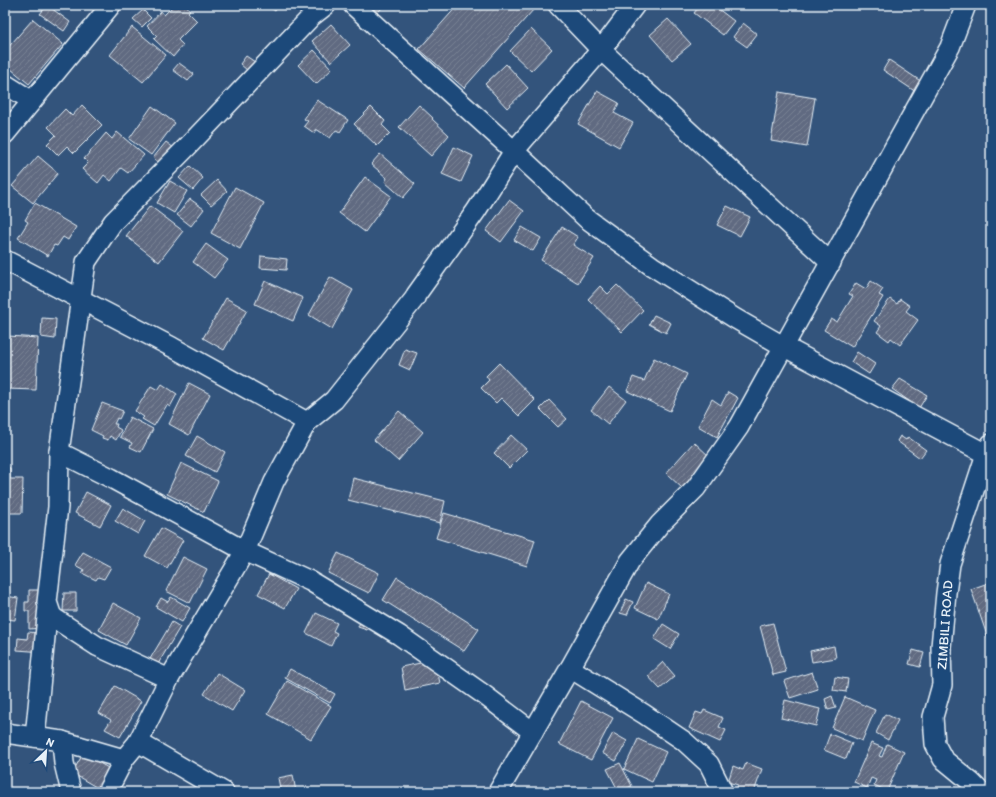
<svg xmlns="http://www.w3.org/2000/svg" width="996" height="797" viewBox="0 0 996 797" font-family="Itim,sans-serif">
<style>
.building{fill:url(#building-hatch);stroke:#e8f1f8}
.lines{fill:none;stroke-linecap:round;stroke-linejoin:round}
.minor-casing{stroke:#e8f1f8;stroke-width:22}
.minor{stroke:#1f4a7a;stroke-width:19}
.labels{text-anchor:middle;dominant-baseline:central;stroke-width:4;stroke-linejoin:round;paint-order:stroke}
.street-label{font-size:14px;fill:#e8f1f8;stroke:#1f4a7a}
</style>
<defs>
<pattern id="building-hatch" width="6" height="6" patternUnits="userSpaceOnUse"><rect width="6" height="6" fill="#616b81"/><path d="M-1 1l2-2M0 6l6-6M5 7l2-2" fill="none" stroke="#788194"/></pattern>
</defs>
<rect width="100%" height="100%" fill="#33547c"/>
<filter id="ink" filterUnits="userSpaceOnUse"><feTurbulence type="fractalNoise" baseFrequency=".025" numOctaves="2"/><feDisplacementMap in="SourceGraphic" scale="8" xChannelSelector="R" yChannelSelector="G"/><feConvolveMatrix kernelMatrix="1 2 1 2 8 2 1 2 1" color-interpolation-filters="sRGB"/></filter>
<g filter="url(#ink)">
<g class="building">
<path d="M47,5L70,22L64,31L40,14Z"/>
<path d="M174,5H186L190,10L188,12L197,21L178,40L183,45L173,57L154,39L157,36L147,26L161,11L164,15Z"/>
<path d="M267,5H279L275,11Z"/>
<path d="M370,5H385L377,13Z"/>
<path d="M458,5H530L534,9L464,88L419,49Z"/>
<path d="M700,5H713L734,21L723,35L694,13Z"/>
<path d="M143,10L151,18L142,27L133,19Z"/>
<path d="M33,19L63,44L29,84L5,64V51Z"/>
<path d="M668,19L691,44L672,60L650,35Z"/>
<path d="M743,23L757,34L747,47L733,37Z"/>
<path d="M331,24L350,45L331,62L312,41Z"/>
<path d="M132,27L166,55L143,82L110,55Z"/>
<path d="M531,29L552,49L531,71L510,51Z"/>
<path d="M314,50L332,69L316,84L298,65Z"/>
<path d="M246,56L255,62L248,71L240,64Z"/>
<path d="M889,60L925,84L919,94L883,70Z"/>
<path d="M179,63L194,74L188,81L173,70Z"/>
<path d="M506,64L528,88L507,108L485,84Z"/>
<path d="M597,91L619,103L614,113L633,123L619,147L578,124Z"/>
<path d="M779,92L815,98L807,147L771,141Z"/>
<path d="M317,100L348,120L340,132L336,130L330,138L316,129L314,133L304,126L308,121L304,119Z"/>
<path d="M82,105L102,125L74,153L67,146L58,155L47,144L56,135L48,127L65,109L72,116Z"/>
<path d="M419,105L433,118L432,119L449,135L431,156L399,127Z"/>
<path d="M152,106L175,123L151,155L129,139Z"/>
<path d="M371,107L385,121L382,125L390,133L377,146L354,124Z"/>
<path d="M117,132L144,155L128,173L121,168L111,181L104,175L98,183L82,169L88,163L84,159L106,133L112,139Z"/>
<path d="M166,142L174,148L160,164L153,158Z"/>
<path d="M454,147L473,156L461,182L442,174Z"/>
<path d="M380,154L415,184L403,198L385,182L387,178L371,164Z"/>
<path d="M38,156L58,173L33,203L12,186Z"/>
<path d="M190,166L203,178L193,190L179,178Z"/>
<path d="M365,177L391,196L365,232L339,213Z"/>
<path d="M217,180L227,191L211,205L201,195Z"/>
<path d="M170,181L187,191L174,213L157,203Z"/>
<path d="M235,187L264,203L240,249L211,233Z"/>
<path d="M190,199L204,209L191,226L177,215Z"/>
<path d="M509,200L524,211L501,242L486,231Z"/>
<path d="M35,203L76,227L68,240L63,237L57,246L54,245L48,256L18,238L28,222L25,220Z"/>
<path d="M150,206L183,231L159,262L126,236Z"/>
<path d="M727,206L750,217L740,236L717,225Z"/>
<path d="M522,227L541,238L533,251L514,240Z"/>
<path d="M562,227L578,237L573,245L594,258L578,283L541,260Z"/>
<path d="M206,244L228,260L214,278L193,262Z"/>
<path d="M261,256L287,259L286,270L260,268Z"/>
<path d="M330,277L353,290L332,329L309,315Z"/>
<path d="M265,281L303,298L293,321L255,304Z"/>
<path d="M871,281L883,289L879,295L883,297L852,347L824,330L831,319L837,322L853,296L849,294L856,283L866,289Z"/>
<path d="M617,285L643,310L622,332L588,299L600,286L608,294Z"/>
<path d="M226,298L247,310L224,350L203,338Z"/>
<path d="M890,299L897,304L900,299L910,306L906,311L918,320L900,345L891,338L889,341L877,332L881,326L874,321Z"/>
<path d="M654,315L671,323L666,333L649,324Z"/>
<path d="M42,318L56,319L55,339L41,337Z"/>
<path d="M8,336L38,338L36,390L6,389Z"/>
<path d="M405,349L417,353L410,370L399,365Z"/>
<path d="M857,352L875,364L869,374L851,362Z"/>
<path d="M654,358L687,374L670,411L627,391L633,377L644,381Z"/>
<path d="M499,363L535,400L519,416L501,398L496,403L481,388L489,380L486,376Z"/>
<path d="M900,379L927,395L919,408L892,389Z"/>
<path d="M189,383L210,394L189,435L169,424Z"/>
<path d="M162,384L177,394L170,407L167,405L154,426L142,419L144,417L135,411L151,386L158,390Z"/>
<path d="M609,387L626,400L608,424L591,410Z"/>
<path d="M728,392L738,398L717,437L698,426L712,399L721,405Z"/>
<path d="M549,400L567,419L558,427L540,409Z"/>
<path d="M102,403L123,411L119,419L117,418L114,424H117L116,427L121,430L116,440L110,436L108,440L102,438L103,436L91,430Z"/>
<path d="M399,411L423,432L398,461L374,440Z"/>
<path d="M130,417L153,429L141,452L130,447L132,443L120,437Z"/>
<path d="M511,435L527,450L509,468L494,453Z"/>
<path d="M197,436L225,452L215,472L186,456Z"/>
<path d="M900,436L906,440L908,437L926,450L920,458L897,441Z"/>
<path d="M694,442L711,458L683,489L666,473Z"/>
<path d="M181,463L218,481L204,512L167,494Z"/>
<path d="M5,467L10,468V479H23L22,513H7V520H5Z"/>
<path d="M353,478L445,501L440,523L348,500Z"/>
<path d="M86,492L111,505L100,526L75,513Z"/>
<path d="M123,508L145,521L138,534L115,521Z"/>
<path d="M444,513L535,540L527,566L436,538Z"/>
<path d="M161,528L183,540L167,568L145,556Z"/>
<path d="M83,552L111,567L104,579L98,577L96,580L82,573L84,570L75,565Z"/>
<path d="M338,553L379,573L369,593L328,573Z"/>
<path d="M183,557L207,569L190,603L166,591Z"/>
<path d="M269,574L296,589L285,608L258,594Z"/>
<path d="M397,577L479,629L464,651L383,600Z"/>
<path d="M991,582V647L971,589Z"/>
<path d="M646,583L669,594L658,619L635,608Z"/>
<path d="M29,590H43V628L29,629V611H25V602H29Z"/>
<path d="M64,593H76V611H63Z"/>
<path d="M5,596L18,598L15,620L5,619Z"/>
<path d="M171,597L190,608L182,622L156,607L161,598L168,602Z"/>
<path d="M626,599L633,602L627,615L620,613Z"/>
<path d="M113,603L141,618L126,645L99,630Z"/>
<path d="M316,613L337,623L333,631L337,633L331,646L306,633Z"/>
<path d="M172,622L180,627L158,664L150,659Z"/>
<path d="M360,622L369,626L367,630L358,627Z"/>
<path d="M773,623L786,672L773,675L760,626Z"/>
<path d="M663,624L679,634L670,649L654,639Z"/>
<path d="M28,632L41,633L44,652L17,650L18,638L27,639Z"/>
<path d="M834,646L836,658L812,662L810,651Z"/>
<path d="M913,650L924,653L920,667L909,664Z"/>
<path d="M435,660L440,683L405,690L401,667Z"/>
<path d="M663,662L675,676L660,689L648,676Z"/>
<path d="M290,669L335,694L330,703L285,678Z"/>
<path d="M812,672L818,689L790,698L784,681Z"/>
<path d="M217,673L245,690L232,711L204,694Z"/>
<path d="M835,677L848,679L846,692L833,690Z"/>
<path d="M287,681L331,706L311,739L268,714Z"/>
<path d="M115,686L141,701L120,737L105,729L111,720L99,713Z"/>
<path d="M832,696L836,708L828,710L825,699Z"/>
<path d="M845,697L875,710L862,741L832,728Z"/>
<path d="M785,700L820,709L816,726L781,718Z"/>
<path d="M581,701L613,718L591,760L559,744Z"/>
<path d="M704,710L723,718L719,727L726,730L720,742L689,728L696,712L702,714Z"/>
<path d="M885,714L898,720L888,740L876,733Z"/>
<path d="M613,733L627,741L616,761L602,753Z"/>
<path d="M830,734L852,743L846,759L824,750Z"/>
<path d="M638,739L666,752L652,782L624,769Z"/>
<path d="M871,743L883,748L879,756L882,757L887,744L904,752L887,791L874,785L876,780L871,778L867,788L854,782Z"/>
<path d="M83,754L112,770L101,790L72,773Z"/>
<path d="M620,763L632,786L619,792L607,769Z"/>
<path d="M746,763L762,769L754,792H735L738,785L728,782L733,766L743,770Z"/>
<path d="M293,775L296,792H271V789L280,788L278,778Z"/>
</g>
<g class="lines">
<g class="minor-casing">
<g id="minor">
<path d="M353,5L514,151L586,218L652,266L736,319L783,346L986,454"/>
<path d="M558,5L601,50L831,263"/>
<path d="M5,84L32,101"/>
<path d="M5,134L111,5"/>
<path d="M5,260L172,347L307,422"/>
<path d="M59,452L111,478L245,551L310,581L399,635L483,694L533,732"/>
<path d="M570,668L644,714L684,741L709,764L723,792"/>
<path d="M169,679L97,646L54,618L51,614L47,602L58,507L59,452L86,262L113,222L188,146L312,16L326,5"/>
<path d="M5,733L62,741L124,759"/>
<path d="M35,737L48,607"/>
<path d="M62,741L64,763L71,792"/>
<path d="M138,742L224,792"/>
<path d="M107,792L124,759L138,742L169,679L245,551L274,482L307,422L334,400L415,298L416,295L476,211L514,151L601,50L635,5"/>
<path d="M498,792L570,668L630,561L660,524L696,488L739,427L950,47L966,5"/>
<path d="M981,792L971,782L943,759L935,744L933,717L942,685L941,647L946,593L950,564L986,454L991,444"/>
</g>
</g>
<use href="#minor" class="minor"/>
</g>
</g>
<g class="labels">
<g class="street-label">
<text transform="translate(945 625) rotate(-86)">ZIMBILI ROAD</text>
</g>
</g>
<rect width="996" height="797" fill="none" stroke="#1f4a7a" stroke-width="20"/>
<rect x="10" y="10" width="976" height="777" fill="none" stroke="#e8f1f8" stroke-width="1.5" filter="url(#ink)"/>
<g transform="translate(46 751) rotate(25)" stroke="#1f4a7a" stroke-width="3" paint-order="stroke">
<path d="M0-3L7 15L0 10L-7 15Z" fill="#e8f1f8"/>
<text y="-6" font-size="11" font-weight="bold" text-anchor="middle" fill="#e8f1f8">N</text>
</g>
</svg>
